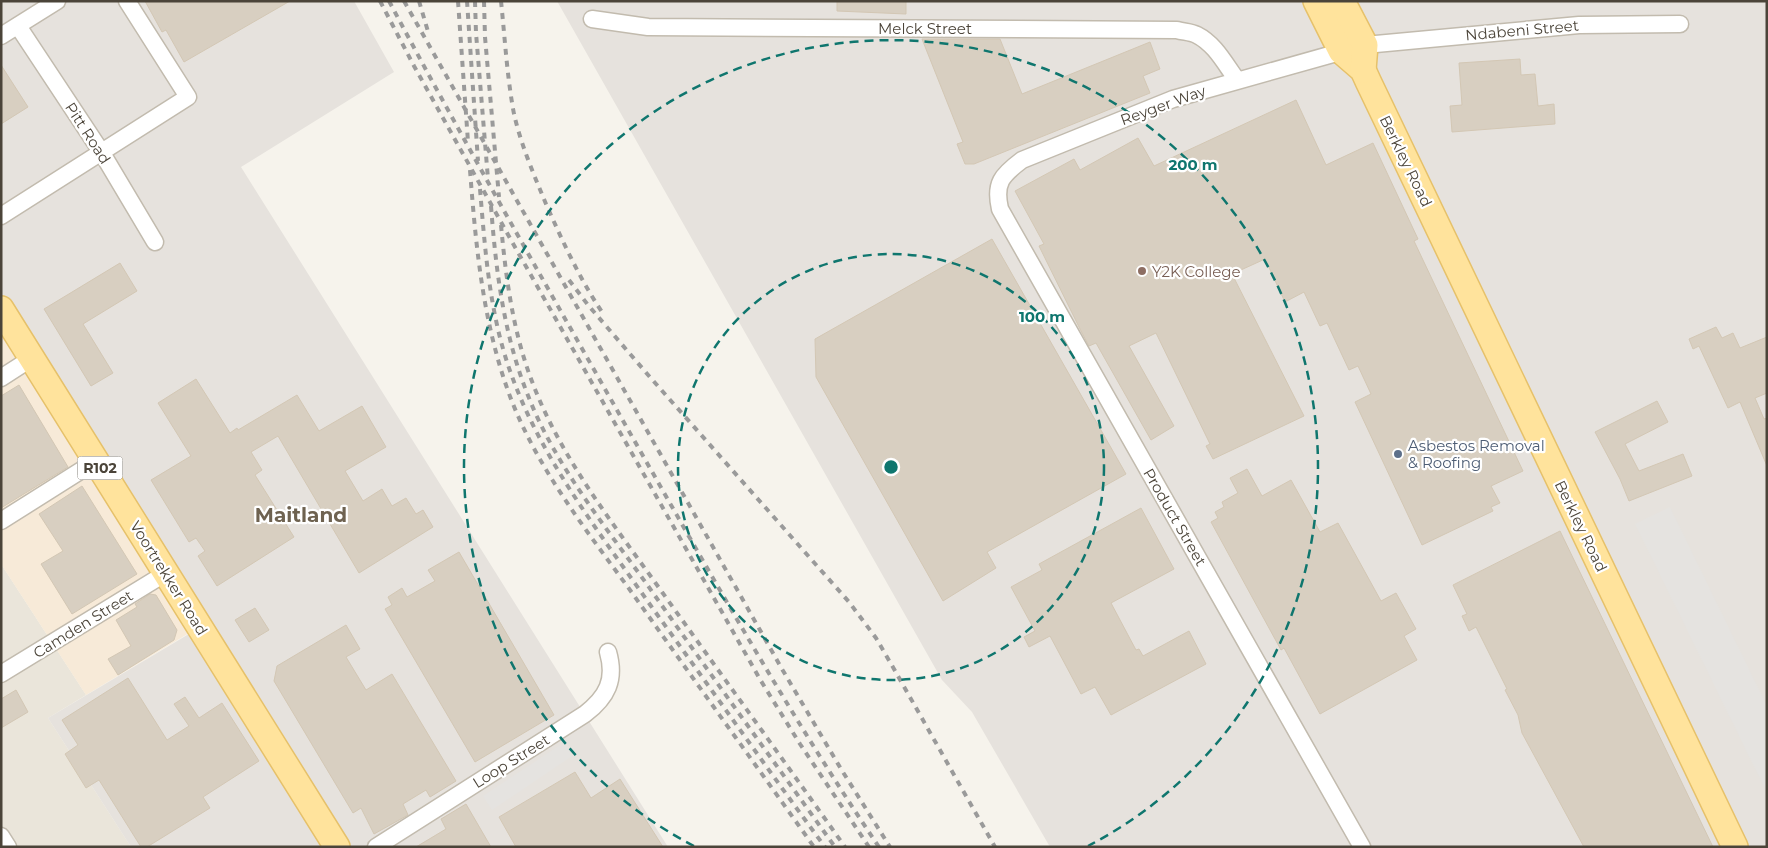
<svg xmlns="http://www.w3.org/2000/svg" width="1768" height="848" viewBox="0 0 1768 848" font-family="Montserrat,sans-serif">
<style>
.residential{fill:#eae5da}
.commercial{fill:#f7ead8}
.industrial{fill:#e6e2dd}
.parking{fill:#e5e3e0}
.building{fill:#d8cfc1;stroke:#d3c7b4}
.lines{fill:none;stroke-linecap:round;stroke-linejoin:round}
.minor-casing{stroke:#c2bbae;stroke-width:19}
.primary-casing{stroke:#e6c16a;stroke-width:28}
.minor{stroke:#fff;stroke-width:16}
.primary{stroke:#ffe39c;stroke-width:25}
.rail{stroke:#9a9a9a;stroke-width:4;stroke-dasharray:6 6;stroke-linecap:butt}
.ring{fill:none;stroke:#0f766e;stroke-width:2.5;stroke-dasharray:9 6}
.education-dot{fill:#8d6e63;stroke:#fff;stroke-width:2}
.service-dot{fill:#5c6f8a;stroke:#fff;stroke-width:2}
.labels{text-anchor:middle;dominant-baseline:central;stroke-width:4.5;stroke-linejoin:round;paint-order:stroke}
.shield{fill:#fff;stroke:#817c74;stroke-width:1}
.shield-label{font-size:14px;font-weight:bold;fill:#4b4439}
.street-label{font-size:15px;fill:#4b4439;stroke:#fff}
.education-label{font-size:15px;fill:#785e54;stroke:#fff;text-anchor:start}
.service-label{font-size:15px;fill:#4e5e75;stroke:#fff;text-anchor:start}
.district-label{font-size:20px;font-weight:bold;fill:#6e6250;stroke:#fff}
.centre{fill:#0f766e;stroke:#fff;stroke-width:2.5}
.ring-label{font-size:15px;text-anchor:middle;font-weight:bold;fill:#0f766e;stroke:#fff;stroke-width:4.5;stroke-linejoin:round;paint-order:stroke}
</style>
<rect width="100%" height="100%" fill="#f6f3ec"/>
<path class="residential" d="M1,564L86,695L48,718L131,847H1Z"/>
<path class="commercial" d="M1,309L199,627L86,695L1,564Z"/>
<g class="industrial">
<path d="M1,1H354L394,72L241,167L668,847H131L48,718L199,628L1,309Z"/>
<path d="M557,1H1767V847H1050L972,712L942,680Z"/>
</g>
<g class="parking">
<path d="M1670,507L1767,706V793L1635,524Z"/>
<path d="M565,742L572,756L492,810L483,796Z"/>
</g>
<g class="building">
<path d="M145,1H290L184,62L166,30L162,32Z"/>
<path d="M837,1H906V14L837,11Z"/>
<path d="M922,39H1000L1022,94L1150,42L1160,69L1143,76L1150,93L974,164H965L957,144L963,142Z"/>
<path d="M1520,59L1521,75L1535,74L1538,106L1554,104L1555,124L1452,132L1450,106L1462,105L1459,63Z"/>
<path d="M1,65L28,107L1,124Z"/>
<path d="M1296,100L1326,165L1373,143L1418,239L1414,241L1523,471L1491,486L1500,503L1491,507L1493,511L1422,545L1355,402L1371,394L1358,366L1349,370L1327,323L1320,326L1304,292L1285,302L1265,259L1232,274L1304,416L1213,459L1206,446L1210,444L1156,333L1129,346L1174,426L1151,440L1096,343L1089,346L1081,331L1039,246L1044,244L1015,191L1074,159L1080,170L1138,138L1154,166Z"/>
<path d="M992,239L1126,474L987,552L996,568L943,601L816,377L815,339Z"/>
<path d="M120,263L137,291L83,324L113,373L91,386L44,309Z"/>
<path d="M1716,327L1722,338L1733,333L1740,348L1767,337V393L1755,398L1764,419L1767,418V466L1740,402L1728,408L1699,346L1693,349L1689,339Z"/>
<path d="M196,379L230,433L237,428L238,430L297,395L319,431L362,406L386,447L345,471L363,501L382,489L392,506L406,498L416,514L423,510L433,527L359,573L278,436L251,452L262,470L255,475L294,537L217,586L198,556L205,551L196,538L189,542L151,480L191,456L158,403Z"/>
<path d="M19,385L68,467L1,508V396Z"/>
<path d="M1657,401L1668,422L1625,444L1639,471L1683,454L1692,476L1629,501L1620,479L1595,432Z"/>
<path d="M1247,469L1262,496L1291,480L1320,532L1338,523L1381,601L1396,593L1416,629L1404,636L1417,660L1320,714L1284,648L1281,650L1211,522L1218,518L1215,512L1224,507L1222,502L1238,493L1230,478Z"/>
<path d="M82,486L137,574L72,614L41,564L63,551L39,514Z"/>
<path d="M1141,508L1174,569L1111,603L1136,650L1139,649L1143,656L1189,631L1206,664L1111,715L1095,687L1081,694L1050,636L1029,647L1024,637L1035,631L1011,587L1042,570L1039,564Z"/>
<path d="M1560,531L1713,847H1584L1522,733L1518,715L1505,690L1507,689L1476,627L1469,631L1462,616L1467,614L1453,585Z"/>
<path d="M459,552L554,715L475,762L385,609L392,605L388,597L402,588L407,597L435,581L428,570Z"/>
<path d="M150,594L156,595L177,630L174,640L118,675L108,659L131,646L116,620L137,607L135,604Z"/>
<path d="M255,608L269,630L249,642L235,620Z"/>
<path d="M346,625L360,649L346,657L366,690L392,674L456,781L430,797L426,790L403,804L408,815L374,834L361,808L353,813L274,681L277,666Z"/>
<path d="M128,678L167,740L189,726L174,704L185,697L199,718L222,703L259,761L203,797L210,808L147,847H141L99,780L86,788L65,754L78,745L62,720Z"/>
<path d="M16,690L28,712L1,728V699Z"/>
<path d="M575,772L591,798L620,779L663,847H516L499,817Z"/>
<path d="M466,804L491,847H416L446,829L441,819Z"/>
</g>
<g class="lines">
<g class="minor-casing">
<g id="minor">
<path d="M592,19L648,27L1177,30C1184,32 1191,32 1197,35C1215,44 1225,64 1237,80"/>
<path d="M18,26L102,153L155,242"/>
<path d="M1,36L57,1"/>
<path d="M1,216L188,97L127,1"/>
<path d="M1,378L32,358"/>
<path d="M1,521L96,461"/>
<path d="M1,674L166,573"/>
<path d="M1,836L8,847"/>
<path d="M376,847L585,714C607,697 616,680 608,652"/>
<path d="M1362,847L1000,209C994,183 1002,175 1022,160L1173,99L1365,45L1579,25L1680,24"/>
</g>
</g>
<g class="primary-casing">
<g id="primary">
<path d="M1316,1L1341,51L1363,70L1368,81L1735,847"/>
<path d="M1342,1L1365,45L1363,70"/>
<path d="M1,309L337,847"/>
</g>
</g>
<use href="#minor" class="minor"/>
<use href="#primary" class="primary"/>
<g class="rail">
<path d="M380,1L414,66L511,240L761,681L800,744L869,847"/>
<path d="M389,1C465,144 546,285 626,426C707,568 787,711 879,847"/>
<path d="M404,1L782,669L841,769L890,847"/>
<path d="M419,1L429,35"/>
<path d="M458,1L468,142"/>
<path d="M467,1L478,161"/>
<path d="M475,1L476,33L488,179"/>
<path d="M484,1L485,37L499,197"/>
<path d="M501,1C505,39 507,77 514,114C521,145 534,175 546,204C563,242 580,280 604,315"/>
<path d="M470,170C476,248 483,325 511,399C538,469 586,530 630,590C691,676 753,761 814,847"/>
<path d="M480,189C485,248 489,308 508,365C538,455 597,529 651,606C709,686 766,767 825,847"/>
<path d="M491,206C496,272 504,337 529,398C555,464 604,525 646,583C708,671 772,759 835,847"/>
<path d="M501,225C506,279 513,333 533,384C562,460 615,526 662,592C723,677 785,762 845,847"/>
<path d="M569,280L588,305L649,376L849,602L876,638L894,669L995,847"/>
</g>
</g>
<g class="ring">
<circle cx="891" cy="467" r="213"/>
<path d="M694 846A427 427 0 1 1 1088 846"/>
</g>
<circle class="education-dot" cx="1142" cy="271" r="5"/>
<circle class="service-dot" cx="1398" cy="454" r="5"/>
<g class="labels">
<rect class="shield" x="77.5" y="456.5" width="45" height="23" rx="4"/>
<g class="shield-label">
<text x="100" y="468">R102</text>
</g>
<g class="street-label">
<text x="925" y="28">Melck Street</text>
<text transform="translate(1522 30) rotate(-5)">Ndabeni Street</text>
<text transform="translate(1163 105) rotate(-20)">Reyger Way</text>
<text transform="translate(88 133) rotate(57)">Pitt Road</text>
<text transform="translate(1406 161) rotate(64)">Berkley Road</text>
<text transform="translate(1175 517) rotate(60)">Product Street</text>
<text transform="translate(1581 526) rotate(64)">Berkley Road</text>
<text transform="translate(169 578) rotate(58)">Voortrekker Road</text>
<text transform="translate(83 624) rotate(-32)">Camden Street</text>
<text transform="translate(511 761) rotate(-32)">Loop Street</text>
</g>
<g class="education-label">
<text x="1152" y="271">Y2K College</text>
</g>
<g class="service-label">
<text x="1408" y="445">Asbestos Removal<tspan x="1408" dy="17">&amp; Roofing</tspan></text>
</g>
<g class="district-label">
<text x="301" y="515">Maitland</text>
</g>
</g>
<circle cx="891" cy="467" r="8" class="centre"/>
<g class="ring-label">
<text x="1193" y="170">200 m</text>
<text x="1042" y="322">100 m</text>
</g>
<rect width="1768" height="848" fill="none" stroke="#4b4439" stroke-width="5"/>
</svg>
